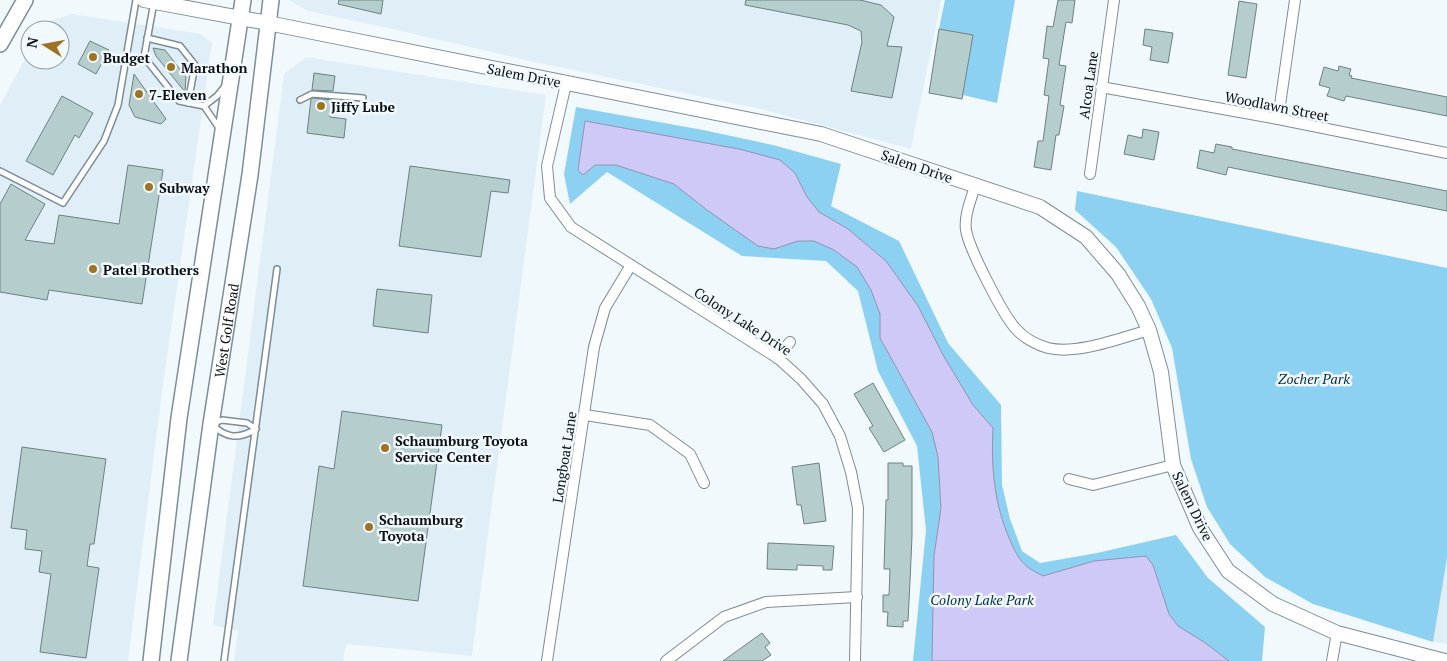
<svg xmlns="http://www.w3.org/2000/svg" width="1447" height="661" viewBox="0 0 1447 661" font-family="'PT Serif',serif">
<style>
.built{fill:#dfeef7}
.green{fill:#8dd1f2}
.water{fill:#cfc9f7;stroke:#9491b2}
.building{fill:#b6cdce;stroke:#6c8182}
.lines{fill:none;stroke-linecap:round;stroke-linejoin:round}
.lane-casing{stroke:#7c8d96;stroke-width:8}
.street-casing{stroke:#7c8d96;stroke-width:12}
.secondary-casing{stroke:#7c8d96;stroke-width:16}
.primary-casing{stroke:#7c8d96;stroke-width:18}
.lane{stroke:#fff;stroke-width:5}
.street{stroke:#fff;stroke-width:10}
.secondary{stroke:#fff;stroke-width:14}
.primary{stroke:#fff;stroke-width:15}
.poi-dot{fill:#9e7323;stroke:#f2f9fd;stroke-width:2}
.labels{text-anchor:middle;dominant-baseline:central;stroke-width:5;stroke-linejoin:round;paint-order:stroke}
.poi-label{font-size:14px;font-weight:bold;fill:#090f12;stroke:#f2f9fd;text-anchor:start}
.street-label{font-size:14px;fill:#090f12;stroke:#f2f9fd}
.park-label{font-size:14px;font-style:italic;fill:#032e3f;stroke:#f2f9fd}
</style>
<rect width="100%" height="100%" fill="#f2f9fd"/>
<g class="built">
<path d="M289,0H941L911,149L761,109L530,61L397,30L308,11Z"/>
<path d="M72,14L201,34L212,43L162,392L128,661H0V105L30,50V60H60V30H41L46,22Z"/>
<path d="M306,57L546,95L472,656L346,644L343,661H234L238,631L213,625L284,74Z"/>
<path d="M1447,558V644L1433,642Z"/>
</g>
<g class="green">
<path d="M945,0H1015L997,103L963,95L973,35L939,29Z"/>
<path d="M576,107L703,130L773,145L841,164L831,206L899,241L948,343L1001,405L1002,485L1010,519L1022,551L1040,563L1097,553L1176,535L1208,578L1265,627L1262,661H913L926,530L917,446L878,371L858,291L826,261L742,256L607,172L570,204L564,174Z"/>
<path d="M1077,191L1447,268V558L1433,642L1313,604L1265,577L1230,544L1207,507L1191,459L1172,348L1151,299L1116,247L1075,210Z"/>
</g>
<path class="water" d="M585,121L739,149L780,160L795,173L807,197L819,212L848,229L886,261L918,306L943,355L973,405L993,428C991,467 994,504 1010,540C1014,550 1020,562 1029,568C1033,571 1038,573 1043,576L1094,561L1146,556L1153,565L1169,614L1178,626L1204,642L1229,661H932L934,556L941,508L938,457L932,432L880,338V314L871,290L857,267L834,250L814,241H798L774,249L758,246L707,210L674,184L616,165H595L583,175L578,170Z"/>
<g class="building">
<path d="M339,0H383L381,14L338,4Z"/>
<path d="M746,0H860L881,5L894,17L887,46L902,47L892,98L851,91L862,42L861,31L848,25L745,5Z"/>
<path d="M1058,0H1075L1072,23L1066,22L1059,65L1066,66L1060,105L1064,106L1059,135H1056L1051,170L1034,167L1038,141H1043L1049,96L1044,95L1049,59L1043,58L1047,26L1053,27Z"/>
<path d="M1239,1L1257,4L1246,78L1228,75Z"/>
<path d="M939,29L973,35L962,99L929,93Z"/>
<path d="M1145,29L1173,33L1168,63L1150,60L1152,47L1143,45Z"/>
<path d="M90,41L109,50L96,74L78,64Z"/>
<path d="M153,48L165,50L186,77L185,92L156,56Z"/>
<path d="M1339,66L1351,69L1349,75L1352,76L1351,78L1447,97V116L1346,96L1344,101L1327,96L1330,88L1319,85L1324,67L1338,71Z"/>
<path d="M314,73L335,76L333,91L312,90Z"/>
<path d="M134,74L166,119L161,124L135,117L129,105Z"/>
<path d="M62,96L93,113L79,138L75,135L53,175L26,161Z"/>
<path d="M313,98L332,100L330,117L346,119L344,138L307,133L311,99Z"/>
<path d="M1143,129L1159,132L1154,160L1124,154L1128,135L1142,138Z"/>
<path d="M1216,144L1232,147V149L1447,191V211L1228,167L1226,175L1197,168L1200,150L1214,153Z"/>
<path d="M128,165L163,170L142,304L49,290L47,300L0,292V204L11,184L45,204L25,240L54,244L59,215L119,224Z"/>
<path d="M410,166L510,180L508,193L491,191L481,257L399,246Z"/>
<path d="M377,289L432,295L428,333L373,326Z"/>
<path d="M873,383L905,440L884,452L869,428L873,426L854,394Z"/>
<path d="M342,411L442,425L418,601L303,586L319,466L334,469Z"/>
<path d="M22,447L106,459L94,544H90L87,566L99,568L86,658L40,652L51,574L39,572L42,551L25,549L27,530L11,528Z"/>
<path d="M819,463L826,521L804,524L801,505H797L792,467Z"/>
<path d="M888,463H903V466H912V536L910,581L908,621H903V627L887,626L888,612H883V595H889L890,569H884L886,500H888Z"/>
<path d="M768,543L834,546L832,570H823V566L797,565V570L767,569Z"/>
<path d="M762,633L770,643L765,647L771,655L762,661H723Z"/>
</g>
<g class="lines">
<g class="lane-casing">
<g id="lane">
<path d="M154,2L144,57L179,101L204,106L219,128"/>
<path d="M147,38L180,46L195,65L188,103"/>
<path d="M300,100L312,94L363,98"/>
<path d="M204,106L217,96L225,86"/>
<path d="M0,171L63,203L104,141L118,105L136,0"/>
<path d="M222,420L247,423L256,429C238,440 226,438 211,424Z"/>
<path d="M224,661L277,269"/>
</g>
</g>
<g class="street-casing">
<g id="street">
<path d="M566,84L547,166L550,198L571,227L779,359L801,379L823,404L840,436L851,472L858,508L855,661"/>
<path d="M1101,87L1278,119L1447,153"/>
<path d="M1278,119L1295,0"/>
<path d="M1090,174L1114,0"/>
<path d="M975,186C971,200 964,215 966,230C969,249 1003,315 1016,329C1024,338 1037,345 1048,348C1078,355 1120,338 1149,330"/>
<path d="M777,358L790,342"/>
<path d="M585,415L650,425L690,454L704,483"/>
<path d="M1069,479L1093,485L1173,465"/>
<path d="M547,661L594,347L605,308L631,265"/>
<path d="M666,661L724,617L766,602L857,597"/>
<path d="M1332,661L1337,633"/>
</g>
</g>
<g class="secondary-casing">
<path id="secondary" d="M144,0L268,23L821,134L1040,207L1086,237L1118,274L1138,306L1149,330L1161,372L1173,465L1200,528L1228,571L1273,604L1337,633L1445,661"/>
</g>
<g class="primary-casing">
<g id="primary">
<path d="M0,44L25,0"/>
<path d="M151,661L179,418L243,0"/>
<path id="s1" d="M179,661L211,424L250,175L271,0"/>
</g>
</g>
<use href="#lane" class="lane"/>
<use href="#street" class="street"/>
<use href="#secondary" class="secondary"/>
<use href="#primary" class="primary"/>
</g>
<g class="poi-dot">
<circle cx="93" cy="57" r="5"/>
<circle cx="171" cy="67" r="5"/>
<circle cx="139" cy="94" r="5"/>
<circle cx="321" cy="106" r="5"/>
<circle cx="149" cy="187" r="5"/>
<circle cx="93" cy="269" r="5"/>
<circle cx="385" cy="448" r="5"/>
<circle cx="369" cy="527" r="5"/>
</g>
<g class="labels">
<g class="poi-label">
<text x="103" y="57">Budget</text>
<text x="181" y="67">Marathon</text>
<text x="149" y="94">7-Eleven</text>
<text x="331" y="106">Jiffy Lube</text>
<text x="159" y="187">Subway</text>
<text x="103" y="269">Patel Brothers</text>
<text x="395" y="440">Schaumburg Toyota<tspan x="395" dy="16">Service Center</tspan></text>
<text x="379" y="519">Schaumburg<tspan x="379" dy="16">Toyota</tspan></text>
</g>
<g class="street-label">
<text transform="translate(524 75) rotate(11)">Salem Drive</text>
<text transform="translate(1088 85) rotate(-82)">Alcoa Lane</text>
<text transform="translate(1277 106) rotate(11)">Woodlawn Street</text>
<text transform="translate(917 166) rotate(19)">Salem Drive</text>
<text transform="translate(743 321) rotate(33)">Colony Lake Drive</text>
<text stroke="none"><textPath href="#s1" startOffset="334">West Golf Road</textPath></text>
<text transform="translate(564 457) rotate(-81)">Longboat Lane</text>
<text transform="translate(1193 506) rotate(64)">Salem Drive</text>
</g>
<g class="park-label">
<text x="1314" y="378">Zocher Park</text>
<text x="982" y="599">Colony Lake Park</text>
</g>
</g>
<g transform="translate(45 45) rotate(281)"><circle r="24" fill="#f2f9fd" stroke="#959b9f"/>
<path d="M0-4L9 19L0 12L-9 19Z" fill="#9e7323"/>
<text y="-8" font-size="14" font-weight="bold" text-anchor="middle" fill="#090f12">N</text>
</g>
</svg>
